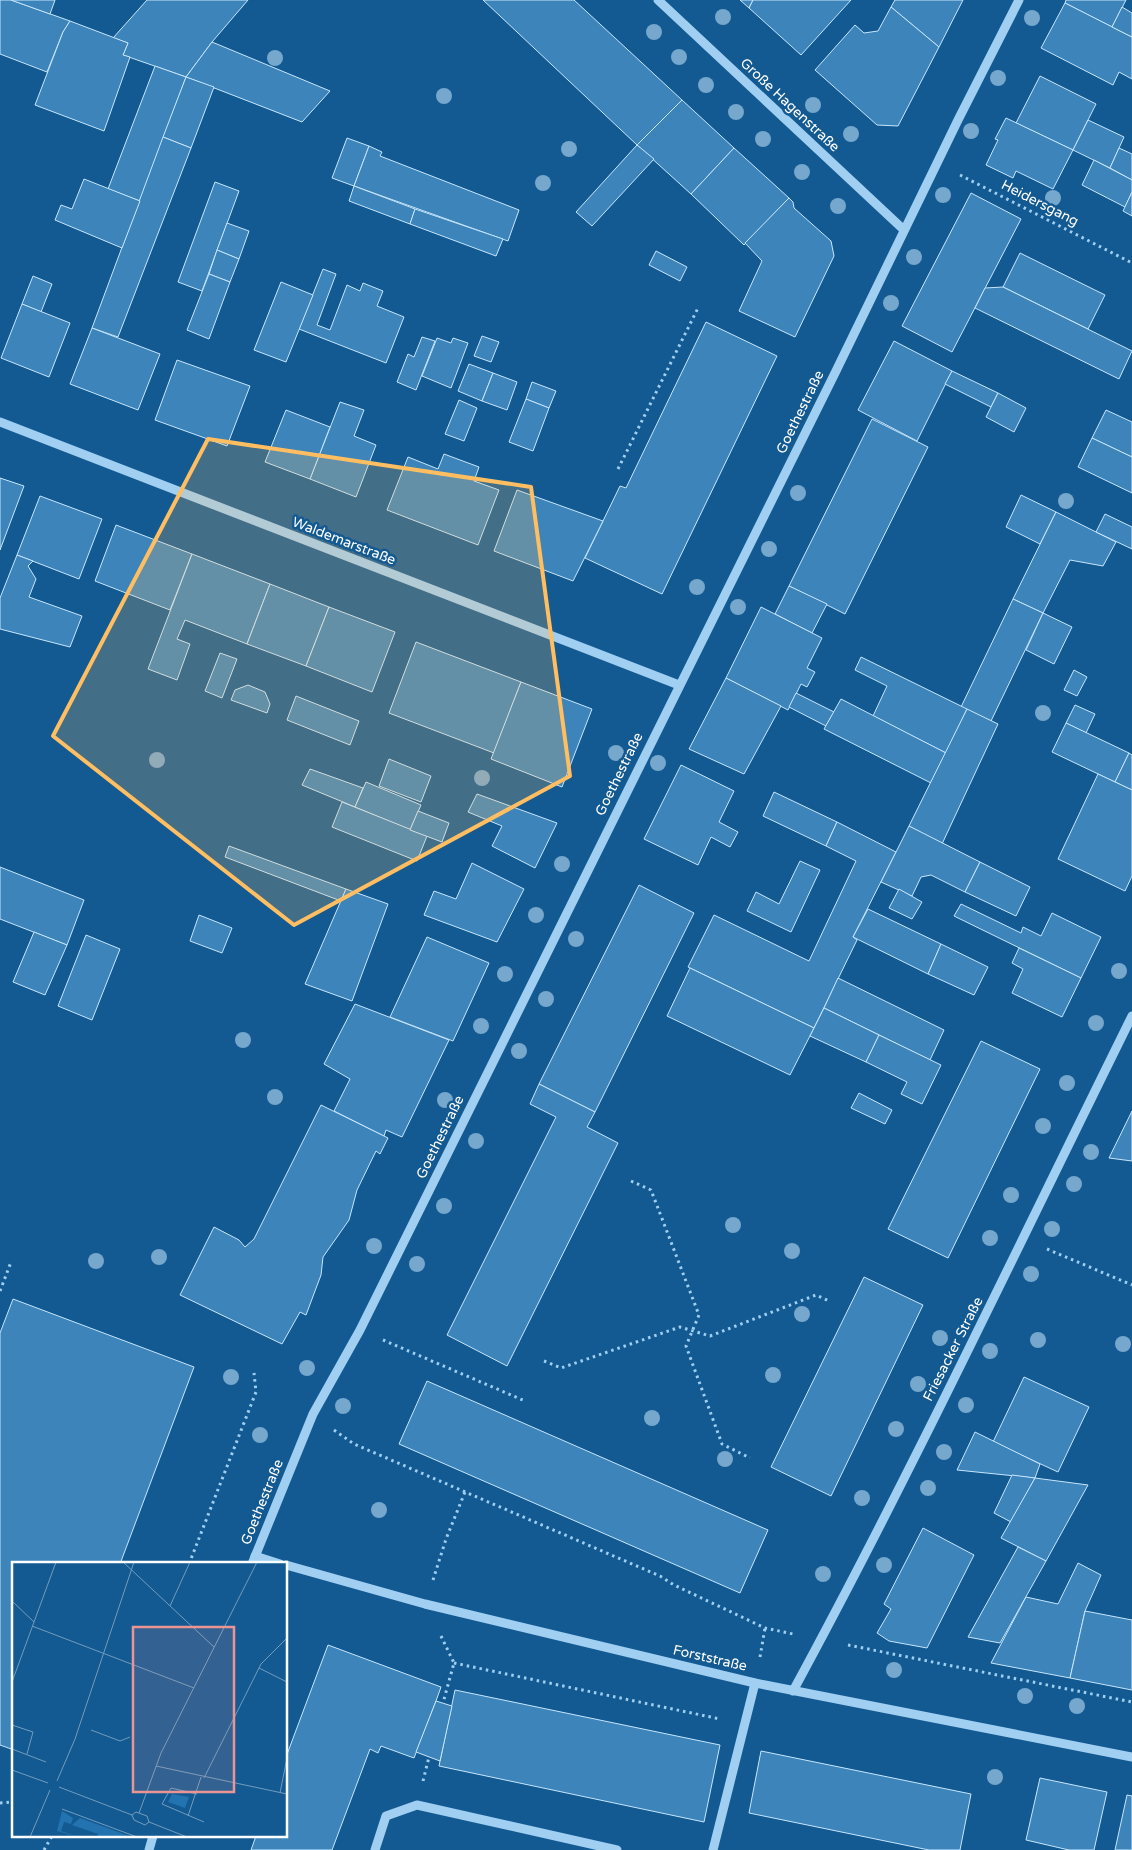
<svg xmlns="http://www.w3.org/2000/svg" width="1132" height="1850" viewBox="0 0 1132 1850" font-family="'Varela Round',sans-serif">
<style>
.building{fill:#3c84ba;stroke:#c7e6fd}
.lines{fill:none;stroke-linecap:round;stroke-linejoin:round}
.path{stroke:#a0cff2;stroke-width:3;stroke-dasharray:2.5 4;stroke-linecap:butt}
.minor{stroke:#a0cff2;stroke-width:9}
.tree{fill:#76a7cd}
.marked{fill:#ffbe61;fill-opacity:0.2;stroke:#ffbe61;stroke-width:4;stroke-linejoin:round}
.labels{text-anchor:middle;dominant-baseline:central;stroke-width:5;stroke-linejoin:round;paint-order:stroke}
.street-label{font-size:14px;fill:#fff;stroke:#135a92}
.inset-road{fill:none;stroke:#719cbe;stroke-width:1}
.view{fill:#ea9494;fill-opacity:0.15;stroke:#ea9494;stroke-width:2.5}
.inset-edge{fill:none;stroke:#fff;stroke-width:2.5}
</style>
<rect width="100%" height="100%" fill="#135a92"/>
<g class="building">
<path d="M0,0H11L70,21L63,32L47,72L0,54Z"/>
<path d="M11,0H55L50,14Z"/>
<path d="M147,0H248L212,42L186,77L123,55L128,43L113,38Z"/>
<path d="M483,0H574L682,100L637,145Z"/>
<path d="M740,0H753L749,8Z"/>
<path d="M753,0H851L801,55L749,8Z"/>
<path d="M895,0H963L939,47L891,7Z"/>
<path d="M1066,0H1126L1112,27L1065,3Z"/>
<path d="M1065,3L1132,37V79L1119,72L1113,85L1041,48Z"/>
<path d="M891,7L939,47L898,126L877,125L815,70L855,25L864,33L878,31Z"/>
<path d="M1122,7L1132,13V37L1112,27Z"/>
<path d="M70,21L128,43L123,55L130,57L104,131L35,105L63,32Z"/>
<path d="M212,42L330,91L302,122L186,77Z"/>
<path d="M155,66L186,77L140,201L108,189Z"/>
<path d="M1040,76L1096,104L1073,150L1016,123Z"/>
<path d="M186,77L214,87L191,148L163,137Z"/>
<path d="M682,100L734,148L691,194L637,145Z"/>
<path d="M1006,118L1073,150L1053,189L1016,171L1013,178L986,165L998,140L995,139Z"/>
<path d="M1088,120L1124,137L1110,168L1073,150Z"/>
<path d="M163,137L191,148L118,337L92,328Z"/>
<path d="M347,138L369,146L354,186L332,178Z"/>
<path d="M637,145L654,159L592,226L576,212Z"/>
<path d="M369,146L382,152L380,156L519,210L508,241L354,186Z"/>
<path d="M734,148L789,198L744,245L691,194Z"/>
<path d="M1119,148L1132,154V180L1110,168Z"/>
<path d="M1094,160L1132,180V192L1125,207L1082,185Z"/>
<path d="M84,179L140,201L122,248L55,220L61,205L72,209Z"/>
<path d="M215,182L239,191L202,291L178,282Z"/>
<path d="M354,186L415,209L410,224L349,201Z"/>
<path d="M1132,192V216L1123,211Z"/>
<path d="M971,193L1021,219L952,352L902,326Z"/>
<path d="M789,198L793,202L794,208L831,241L834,256L795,337L739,311L762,261L745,243Z"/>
<path d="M415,209L503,239L496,256L410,224Z"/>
<path d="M227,223L249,231L239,259L217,250Z"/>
<path d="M217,250L239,259L230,282L209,274Z"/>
<path d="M656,251L687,267L680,281L649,265Z"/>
<path d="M1020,253L1105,295L1088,329L1003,287Z"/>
<path d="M323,269L336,274L317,325L330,330L347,285L360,291L363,283L383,291L377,306L404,317L386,363L299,329Z"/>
<path d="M209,274L230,282L209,339L187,330Z"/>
<path d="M33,276L52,284L41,312L22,304Z"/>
<path d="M281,282L313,295L286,362L254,350Z"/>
<path d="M1003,287L1132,351L1119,379L975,308L985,288Z"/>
<path d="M22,304L70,323L49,377L1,358Z"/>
<path d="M706,322L777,356L662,594L585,558L620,486L626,488Z"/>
<path d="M92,328L160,354L138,410L70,384Z"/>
<path d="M482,336L499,342L491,362L474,356Z"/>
<path d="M422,337L435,341L416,390L397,382L408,354L414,357Z"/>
<path d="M437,338L451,343L453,338L468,343L451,388L422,376Z"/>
<path d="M894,341L952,371L917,441L858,410Z"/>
<path d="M177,360L250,386L227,446L155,420Z"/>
<path d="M469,364L493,373L482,401L458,391Z"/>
<path d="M952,371L998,393L991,407L945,384Z"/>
<path d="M493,373L517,382L507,410L482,401Z"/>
<path d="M532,382L556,391L549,408L526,399Z"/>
<path d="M998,393L1026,408L1014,432L986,417Z"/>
<path d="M526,399L549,408L533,451L509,442Z"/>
<path d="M459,400L477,408L464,441L445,434Z"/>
<path d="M340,402L364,410L354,436L376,445L356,497L310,479Z"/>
<path d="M286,410L330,427L310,479L265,462Z"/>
<path d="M1106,410L1132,422V457L1092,438Z"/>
<path d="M872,419L928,447L845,614L789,586Z"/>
<path d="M1092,438L1132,457V493L1078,467Z"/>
<path d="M444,454L479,467L474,481L499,490L478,545L387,510L408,457L438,469Z"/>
<path d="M0,478L24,486L0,550Z"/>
<path d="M517,490L603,521L573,581L494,551Z"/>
<path d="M1021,495L1056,512L1040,544L1006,527Z"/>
<path d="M40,496L102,519L79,579L17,555Z"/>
<path d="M1056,512L1116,542L1103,566L1070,560L1043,613L1013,599Z"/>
<path d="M1105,514L1132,527V549L1096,532Z"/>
<path d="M116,525L192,554L170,610L95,581Z"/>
<path d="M192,554L270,584L247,644L185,620L177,639L190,644L177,680L148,669Z"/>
<path d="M17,555L33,561L28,566L36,579L29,597L82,616L70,647L0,629V598Z"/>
<path d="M270,584L329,607L306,666L247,644Z"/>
<path d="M789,586L827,604L812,633L775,614Z"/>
<path d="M1013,599L1043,613L991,721L961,707Z"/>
<path d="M329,607L395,632L372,692L306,666Z"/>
<path d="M761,607L822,638L807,668L815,672L807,687L801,684L788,710L726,678Z"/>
<path d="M1043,613L1072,627L1054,664L1026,650Z"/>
<path d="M416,642L521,682L494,753L389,713Z"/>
<path d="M220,653L237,659L222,698L205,691Z"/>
<path d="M861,657L967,709L946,753L873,716L887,686L855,670Z"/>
<path d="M1074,670L1087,677L1077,696L1064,690Z"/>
<path d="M726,678L781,706L744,774L689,749Z"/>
<path d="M521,682L592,709L562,787L491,759Z"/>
<path d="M248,685L265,692L270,704L267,713L231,700L235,690Z"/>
<path d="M796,693L834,712L826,726L789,707Z"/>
<path d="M296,696L359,721L350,745L287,720Z"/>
<path d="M841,699L946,753L931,783L824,729Z"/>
<path d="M1075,705L1095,714L1086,733L1066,723Z"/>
<path d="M967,709L998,724L942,844L909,826Z"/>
<path d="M1066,723L1129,753L1115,782L1052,752Z"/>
<path d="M1129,753L1132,755V790L1115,782Z"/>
<path d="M389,759L431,776L421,802L379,786Z"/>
<path d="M681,765L734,791L719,822L738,832L730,847L711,837L698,865L644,839Z"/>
<path d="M310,769L363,788L355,807L302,785Z"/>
<path d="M1098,774L1132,790V876L1125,891L1058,859Z"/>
<path d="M366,782L421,805L410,830L355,807Z"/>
<path d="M774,792L837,822L826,846L763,816Z"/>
<path d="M477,794L557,823L535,868L492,846L502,826L468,812Z"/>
<path d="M342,802L427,836L417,861L332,827Z"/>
<path d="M418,811L449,823L442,842L410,830Z"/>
<path d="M837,822L896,852L853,937L857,940L814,1028L688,967L714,915L809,961L856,861L826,846Z"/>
<path d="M909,826L980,862L965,892L931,875L921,877L912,896L881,882Z"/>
<path d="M229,846L346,889L341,901L225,857Z"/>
<path d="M800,861L820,870L791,932L747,911L756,892L779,904Z"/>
<path d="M980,862L1030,887L1016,916L965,892Z"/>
<path d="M472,863L524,889L497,942L424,915L434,891L456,899Z"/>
<path d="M0,867L84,900L67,945L0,919Z"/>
<path d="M639,885L694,913L595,1112L539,1084Z"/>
<path d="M346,889L388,904L352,1001L305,984Z"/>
<path d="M899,889L922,902L912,919L889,908Z"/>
<path d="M961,904L1021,933L1023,927L1041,936L1052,913L1101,937L1081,978L954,916Z"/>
<path d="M868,909L941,944L928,974L853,937Z"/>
<path d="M199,915L232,928L222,953L190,941Z"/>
<path d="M34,932L67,945L45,995L13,982Z"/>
<path d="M86,935L120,949L92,1020L58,1006Z"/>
<path d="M427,937L489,963L453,1041L390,1017Z"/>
<path d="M941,944L988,967L974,995L928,974Z"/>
<path d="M1019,948L1081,978L1062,1017L1012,993L1023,969L1012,963Z"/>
<path d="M690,968L814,1028L790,1075L667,1016Z"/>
<path d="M838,978L944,1030L930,1060L824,1008Z"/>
<path d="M355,1004L449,1040L402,1137L386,1130L384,1136L334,1111L350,1079L324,1064Z"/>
<path d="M824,1008L879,1035L866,1062L810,1036Z"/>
<path d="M879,1035L941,1065L922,1104L901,1094L907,1082L866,1062Z"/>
<path d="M981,1041L1040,1069L948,1258L888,1229Z"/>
<path d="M539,1084L595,1112L587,1127L618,1143L507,1366L447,1335L556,1117L530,1104Z"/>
<path d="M859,1093L892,1110L885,1124L851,1108Z"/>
<path d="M321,1105L388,1138L380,1154L376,1151L357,1190L349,1220L323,1257L321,1275L306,1315L300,1312L282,1344L180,1295L214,1227L239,1240L245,1247L254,1239Z"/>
<path d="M1132,1111V1161L1109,1158Z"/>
<path d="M864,1277L923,1305L831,1496L771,1467Z"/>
<path d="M13,1299L194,1367L120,1564H14V1750L0,1745V1333Z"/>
<path d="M1024,1377L1089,1407L1058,1472L993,1442Z"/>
<path d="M427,1381L768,1530L740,1593L399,1444Z"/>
<path d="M975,1432L1040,1464L1035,1478L957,1470Z"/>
<path d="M1012,1475L1035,1478L1011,1522L994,1513Z"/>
<path d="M1035,1478L1088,1485L1046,1561L1001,1538Z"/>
<path d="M923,1528L974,1555L927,1648L889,1641L877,1633L891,1609L884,1604Z"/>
<path d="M1018,1547L1046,1561L1000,1643L968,1637Z"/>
<path d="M1078,1563L1101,1575L1085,1611L1070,1678L991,1663L1026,1597L1058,1604Z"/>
<path d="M1085,1611L1132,1620V1690L1070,1678Z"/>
<path d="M328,1645L441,1687L436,1701L414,1758L381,1746L378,1753L370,1749L332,1850H251L256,1836H286V1757Z"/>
<path d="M455,1690L720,1745L704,1822L439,1766Z"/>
<path d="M436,1701L452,1706L440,1761L416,1752Z"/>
<path d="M761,1751L971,1794L960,1850H929L749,1813Z"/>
<path d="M1040,1778L1107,1792L1094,1850H1069L1026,1840Z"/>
<path d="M1127,1795L1132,1796V1850H1115Z"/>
</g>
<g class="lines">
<g class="path">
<path d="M960,175L1132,263"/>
<path d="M618,469L699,306"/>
<path d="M631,1181L651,1190L699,1315L686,1346L722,1444L750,1458"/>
<path d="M1047,1249L1132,1285"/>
<path d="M0,1291L11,1262"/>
<path d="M383,1340L525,1401"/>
<path d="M544,1361L561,1368L680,1327L710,1336L816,1295L829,1301"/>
<path d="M334,1430L354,1444L660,1576L674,1585L765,1628L793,1634"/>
<path d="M189,1564L256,1392L254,1373"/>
<path d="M433,1580L446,1539L465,1492"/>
<path d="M441,1636L454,1663L443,1703"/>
<path d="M848,1645L1132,1702"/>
<path d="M760,1657L765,1628"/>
<path d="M454,1663L720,1719"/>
<path d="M423,1781L429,1757"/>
<path d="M0,1803L14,1802"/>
<path d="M44,1850L52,1836"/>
</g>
<g class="minor">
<path d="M658,0L904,230"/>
<path d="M0,422L679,685"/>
<path d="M255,1556L280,1564"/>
<path d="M252,1564L313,1414L360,1330L836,371L958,120L1019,0"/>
<path d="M286,1565L425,1604L755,1683L1132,1757"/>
<path d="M793,1691C913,1470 1020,1242 1132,1016"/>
<path d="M149,1850L153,1836"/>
<path d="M375,1850L386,1816L417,1805L617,1850"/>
<path d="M713,1850L755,1683"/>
</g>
</g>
<g class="tree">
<circle cx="723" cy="17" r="8"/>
<circle cx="1032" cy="18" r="8"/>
<circle cx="654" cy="32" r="8"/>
<circle cx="679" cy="57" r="8"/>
<circle cx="275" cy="58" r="8"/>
<circle cx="998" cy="78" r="8"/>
<circle cx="706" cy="85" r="8"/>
<circle cx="444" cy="96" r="8"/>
<circle cx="813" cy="105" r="8"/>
<circle cx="736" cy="112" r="8"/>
<circle cx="971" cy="131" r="8"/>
<circle cx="851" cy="134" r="8"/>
<circle cx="763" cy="139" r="8"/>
<circle cx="569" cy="149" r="8"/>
<circle cx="802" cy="172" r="8"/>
<circle cx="543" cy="183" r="8"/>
<circle cx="943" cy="195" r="8"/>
<circle cx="1053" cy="198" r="8"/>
<circle cx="838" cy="206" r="8"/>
<circle cx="914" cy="257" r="8"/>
<circle cx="891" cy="303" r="8"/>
<circle cx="798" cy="493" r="8"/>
<circle cx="1066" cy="501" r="8"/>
<circle cx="769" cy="549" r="8"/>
<circle cx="697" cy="587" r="8"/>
<circle cx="738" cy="607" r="8"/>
<circle cx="1043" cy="713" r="8"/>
<circle cx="616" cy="753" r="8"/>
<circle cx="157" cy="760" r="8"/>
<circle cx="658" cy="763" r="8"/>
<circle cx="482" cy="778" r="8"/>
<circle cx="562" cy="864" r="8"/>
<circle cx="536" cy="915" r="8"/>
<circle cx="576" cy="939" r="8"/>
<circle cx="1119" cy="971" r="8"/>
<circle cx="505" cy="974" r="8"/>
<circle cx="546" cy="999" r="8"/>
<circle cx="1096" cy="1023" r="8"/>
<circle cx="481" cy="1026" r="8"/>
<circle cx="243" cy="1040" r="8"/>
<circle cx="519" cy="1051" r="8"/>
<circle cx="1067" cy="1083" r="8"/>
<circle cx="275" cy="1097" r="8"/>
<circle cx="445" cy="1100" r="8"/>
<circle cx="1043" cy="1126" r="8"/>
<circle cx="476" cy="1141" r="8"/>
<circle cx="1091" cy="1152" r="8"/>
<circle cx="1074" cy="1184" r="8"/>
<circle cx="1011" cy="1195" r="8"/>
<circle cx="444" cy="1206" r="8"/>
<circle cx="733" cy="1225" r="8"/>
<circle cx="1052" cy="1229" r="8"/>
<circle cx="990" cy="1238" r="8"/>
<circle cx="374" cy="1246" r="8"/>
<circle cx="792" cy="1251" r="8"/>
<circle cx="159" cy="1257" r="8"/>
<circle cx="96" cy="1261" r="8"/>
<circle cx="417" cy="1264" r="8"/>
<circle cx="1031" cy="1274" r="8"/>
<circle cx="802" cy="1314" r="8"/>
<circle cx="940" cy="1338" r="8"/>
<circle cx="1038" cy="1340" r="8"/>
<circle cx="1123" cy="1344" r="8"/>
<circle cx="990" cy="1351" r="8"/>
<circle cx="307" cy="1368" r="8"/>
<circle cx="773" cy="1375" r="8"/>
<circle cx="231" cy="1377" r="8"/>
<circle cx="918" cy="1384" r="8"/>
<circle cx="966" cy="1405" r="8"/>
<circle cx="343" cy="1406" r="8"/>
<circle cx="652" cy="1418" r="8"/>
<circle cx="896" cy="1429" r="8"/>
<circle cx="260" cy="1435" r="8"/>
<circle cx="944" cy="1452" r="8"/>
<circle cx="725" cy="1459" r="8"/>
<circle cx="928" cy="1488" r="8"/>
<circle cx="862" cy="1498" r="8"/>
<circle cx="379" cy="1510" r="8"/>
<circle cx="884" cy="1565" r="8"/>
<circle cx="823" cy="1574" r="8"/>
<circle cx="894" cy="1670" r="8"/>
<circle cx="1025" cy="1696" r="8"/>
<circle cx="1077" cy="1706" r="8"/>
<circle cx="995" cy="1777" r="8"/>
</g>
<path class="marked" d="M208,439L531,487L570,776L294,925L53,736Z"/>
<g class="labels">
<g class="street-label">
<text transform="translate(790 105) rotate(43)">Große Hagenstraße</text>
<text transform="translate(1040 203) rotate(27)">Heidersgang</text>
<text transform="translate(800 412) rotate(-64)">Goethestraße</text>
<text transform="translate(344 541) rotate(21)">Waldemarstraße</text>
<text transform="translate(619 774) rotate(-64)">Goethestraße</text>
<text transform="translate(440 1137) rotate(-64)">Goethestraße</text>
<text transform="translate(953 1349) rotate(-63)">Friesacker Straße</text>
<text transform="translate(262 1502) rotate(-68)">Goethestraße</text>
<text transform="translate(710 1658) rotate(13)">Forststraße</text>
</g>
</g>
<g transform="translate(12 1562)">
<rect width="275" height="275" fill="#135a92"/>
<path d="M160,232L177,235L173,246L156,240ZM50,249L61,256L59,262L52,260L49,269L66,275L45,269ZM68,256L120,275H86V272L60,263Z" fill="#2273af"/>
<path class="inset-road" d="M111,0L202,85M0,39L22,60M158,44L178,0M20,64L182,126M247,106L275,120M0,120L44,0M0,163L21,170L15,192M79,168L108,179L118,175M0,187L34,200M144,204L275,232M0,208L36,221M192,216L249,102L275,76M45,219L63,177L122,0M47,225L120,253L124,250L135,254L137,260L133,263L122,258L120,253M268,231L275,196M185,232L159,226L150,242L192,260M50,247L125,275M127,251L149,191L245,0M176,254L189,215M137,260L175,275M18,275L38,228"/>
<path class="view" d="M121,65H222V230H121Z"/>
<rect width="275" height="275" class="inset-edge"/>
</g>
</svg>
